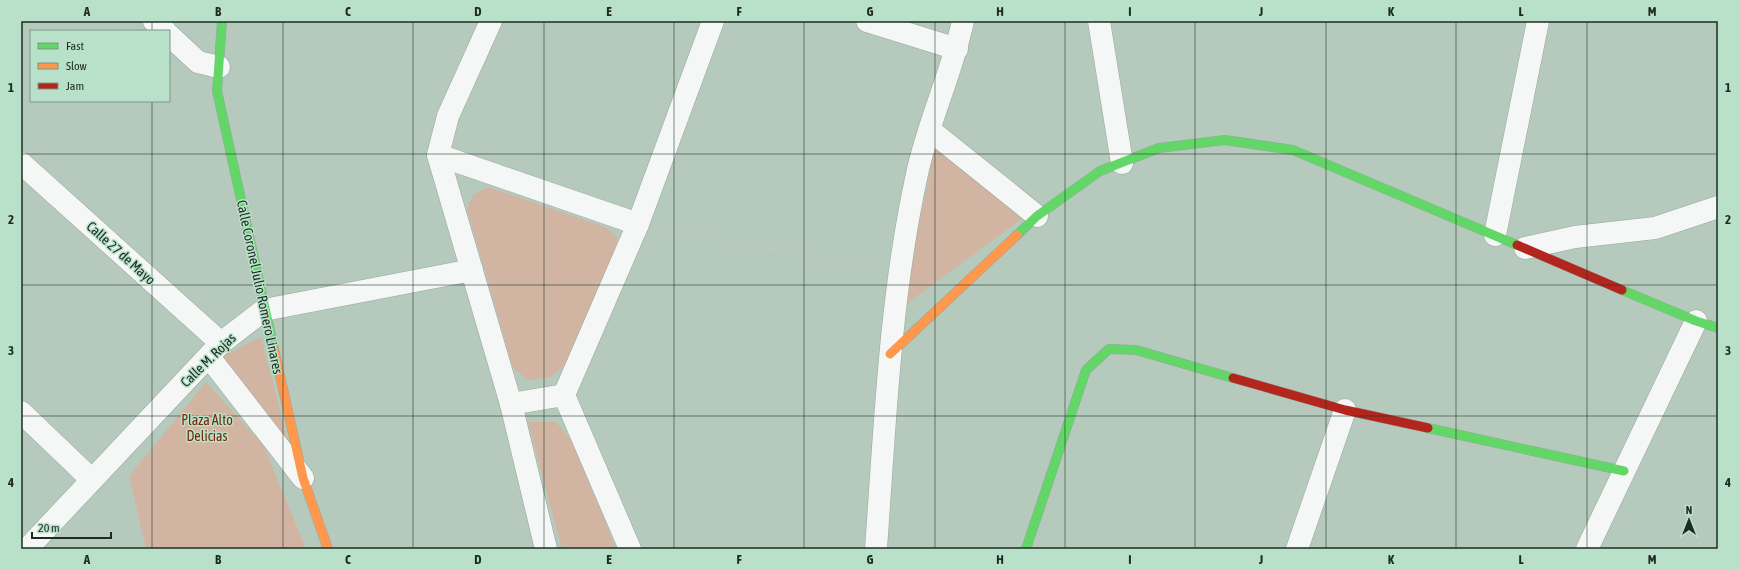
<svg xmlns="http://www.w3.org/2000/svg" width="1739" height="570" viewBox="0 0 1739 570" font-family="'Asap Condensed',sans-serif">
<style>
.green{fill:#d1b5a2}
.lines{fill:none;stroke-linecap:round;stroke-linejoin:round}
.street-casing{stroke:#97a79e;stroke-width:23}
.fast-casing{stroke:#97a79e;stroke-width:10}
.slow-casing{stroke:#97a79e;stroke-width:10}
.jam-casing{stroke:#97a79e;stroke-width:10}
.path{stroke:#c1c7c4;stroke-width:2.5;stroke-dasharray:3 3;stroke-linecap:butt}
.street{stroke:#f4f7f5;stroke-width:22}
.fast{stroke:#63d668;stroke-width:9}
.slow{stroke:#ff974d;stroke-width:9}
.jam{stroke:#b3261e;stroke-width:9}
.grid{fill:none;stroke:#1d2c23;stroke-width:1;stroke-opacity:0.55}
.labels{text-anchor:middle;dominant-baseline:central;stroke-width:3;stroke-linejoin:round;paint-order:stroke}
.street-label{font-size:14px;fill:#1d2c23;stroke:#b9e0c9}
.park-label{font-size:14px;fill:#742709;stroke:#b9e0c9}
.neatline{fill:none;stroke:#1d2c23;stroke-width:1.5}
.grid-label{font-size:13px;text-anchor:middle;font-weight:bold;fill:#1d2c23}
</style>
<rect width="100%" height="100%" fill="#b5cabd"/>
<g class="green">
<path d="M935,146L1023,218L902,307Z"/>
<path d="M488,187L605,227L617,237L616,254L566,364L551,377L528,380L513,368L467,209L473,195Z"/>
<path d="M261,337L291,452L221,357Z"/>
<path d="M206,382L264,446L306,549H146L129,476Z"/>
<path d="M528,422H556L581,452L615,549H562Z"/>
</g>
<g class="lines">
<g class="street-casing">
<g id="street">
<path d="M154,21L165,31"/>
<path d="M491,21L448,116L438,155L511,404L546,549"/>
<path d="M867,21L957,49"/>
<path d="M1099,21L1122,163"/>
<path d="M169,35L198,62L219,67"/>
<path d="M930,130L1037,216"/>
<path d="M438,155L638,224"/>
<path d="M21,163L221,343"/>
<path d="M1495,235L1538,21"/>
<path d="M1525,248L1575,237L1655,228L1718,207"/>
<path d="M209,357L303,478"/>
<path d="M564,395L630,549"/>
<path d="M511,404L564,395L638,224L713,21"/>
<path d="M21,412L92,480"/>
<path d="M27,549L221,343L264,310L472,270"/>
<path d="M876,549C885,424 890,297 917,174C928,122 952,73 963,21"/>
<path d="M1297,549L1345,410"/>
<path d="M1587,549L1696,321"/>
</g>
</g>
<g class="fast-casing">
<g id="fast">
<path d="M222,21L217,91L274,349"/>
<path d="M1017,235L1037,216L1100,171L1159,148L1225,140L1293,150L1517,245"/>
<path d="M1622,290L1696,321L1718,328"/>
<path d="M1428,428L1624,471"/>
<path d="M1026,549L1086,370L1109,349L1136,350L1233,378"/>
</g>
</g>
<g class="slow-casing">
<g id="slow">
<path d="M274,349L303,478L328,549"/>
<path d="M890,354L1017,235"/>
</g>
</g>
<g class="jam-casing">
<g id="jam">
<path d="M1517,245L1622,290"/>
<path d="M1233,378L1345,410L1428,428"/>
</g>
</g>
<path class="path" d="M662,229L875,269"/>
<use href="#street" class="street"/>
<use href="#fast" class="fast"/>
<use href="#slow" class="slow"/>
<use href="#jam" class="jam"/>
</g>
<path class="grid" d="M152,21V31M283,21V549M413,21V549M544,21V549M674,21V549M804,21V549M935,21V549M1065,21V549M1195,21V549M1326,21V549M1456,21V549M1587,21V549M152,101V549M21,154H1718M21,285H1718M21,416H1718"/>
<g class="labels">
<g class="street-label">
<text transform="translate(121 253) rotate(42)">Calle 27 de Mayo</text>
<text transform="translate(260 287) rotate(78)">Calle Coronel Julio Romero Linares</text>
<text transform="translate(208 360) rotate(-44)">Calle M. Rojas</text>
</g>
<g class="park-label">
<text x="207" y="420">Plaza Alto<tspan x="207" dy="16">Delicias</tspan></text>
</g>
</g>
<rect width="1739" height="570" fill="none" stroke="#b9e0c9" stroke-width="44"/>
<rect x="30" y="30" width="140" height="72" fill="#b9e0c9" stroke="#7b9887"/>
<rect x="38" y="43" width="20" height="6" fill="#63d668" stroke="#7b9887"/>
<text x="66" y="50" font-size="12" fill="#1d2c23">Fast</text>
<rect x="38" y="63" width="20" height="6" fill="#ff974d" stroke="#7b9887"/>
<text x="66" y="70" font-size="12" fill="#1d2c23">Slow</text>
<rect x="38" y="83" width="20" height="6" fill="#b3261e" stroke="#7b9887"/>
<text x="66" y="90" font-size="12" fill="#1d2c23">Jam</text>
<g transform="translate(1689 520)" stroke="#b9e0c9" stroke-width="3" paint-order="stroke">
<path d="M0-3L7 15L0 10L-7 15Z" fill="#1d2c23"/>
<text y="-6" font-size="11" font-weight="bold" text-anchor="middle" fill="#1d2c23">N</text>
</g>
<path d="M32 532v6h79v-6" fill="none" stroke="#1d2c23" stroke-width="2"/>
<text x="38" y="532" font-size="12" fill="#1d2c23" stroke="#b9e0c9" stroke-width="3" paint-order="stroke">20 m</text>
<rect x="22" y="22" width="1695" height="526" class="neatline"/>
<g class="grid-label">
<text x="87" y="16">A</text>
<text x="218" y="16">B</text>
<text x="348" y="16">C</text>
<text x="478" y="16">D</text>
<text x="609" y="16">E</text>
<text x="739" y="16">F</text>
<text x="870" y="16">G</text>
<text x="1000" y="16">H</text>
<text x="1130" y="16">I</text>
<text x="1261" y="16">J</text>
<text x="1391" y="16">K</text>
<text x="1521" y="16">L</text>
<text x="1652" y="16">M</text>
<text x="11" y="92">1</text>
<text x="1728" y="92">1</text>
<text x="11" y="224">2</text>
<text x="1728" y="224">2</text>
<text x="11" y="355">3</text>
<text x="1728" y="355">3</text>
<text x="11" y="487">4</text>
<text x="1728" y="487">4</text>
<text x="87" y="564">A</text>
<text x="218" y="564">B</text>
<text x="348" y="564">C</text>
<text x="478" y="564">D</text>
<text x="609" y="564">E</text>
<text x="739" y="564">F</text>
<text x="870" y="564">G</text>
<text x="1000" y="564">H</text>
<text x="1130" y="564">I</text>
<text x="1261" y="564">J</text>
<text x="1391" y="564">K</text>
<text x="1521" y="564">L</text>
<text x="1652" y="564">M</text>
</g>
</svg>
